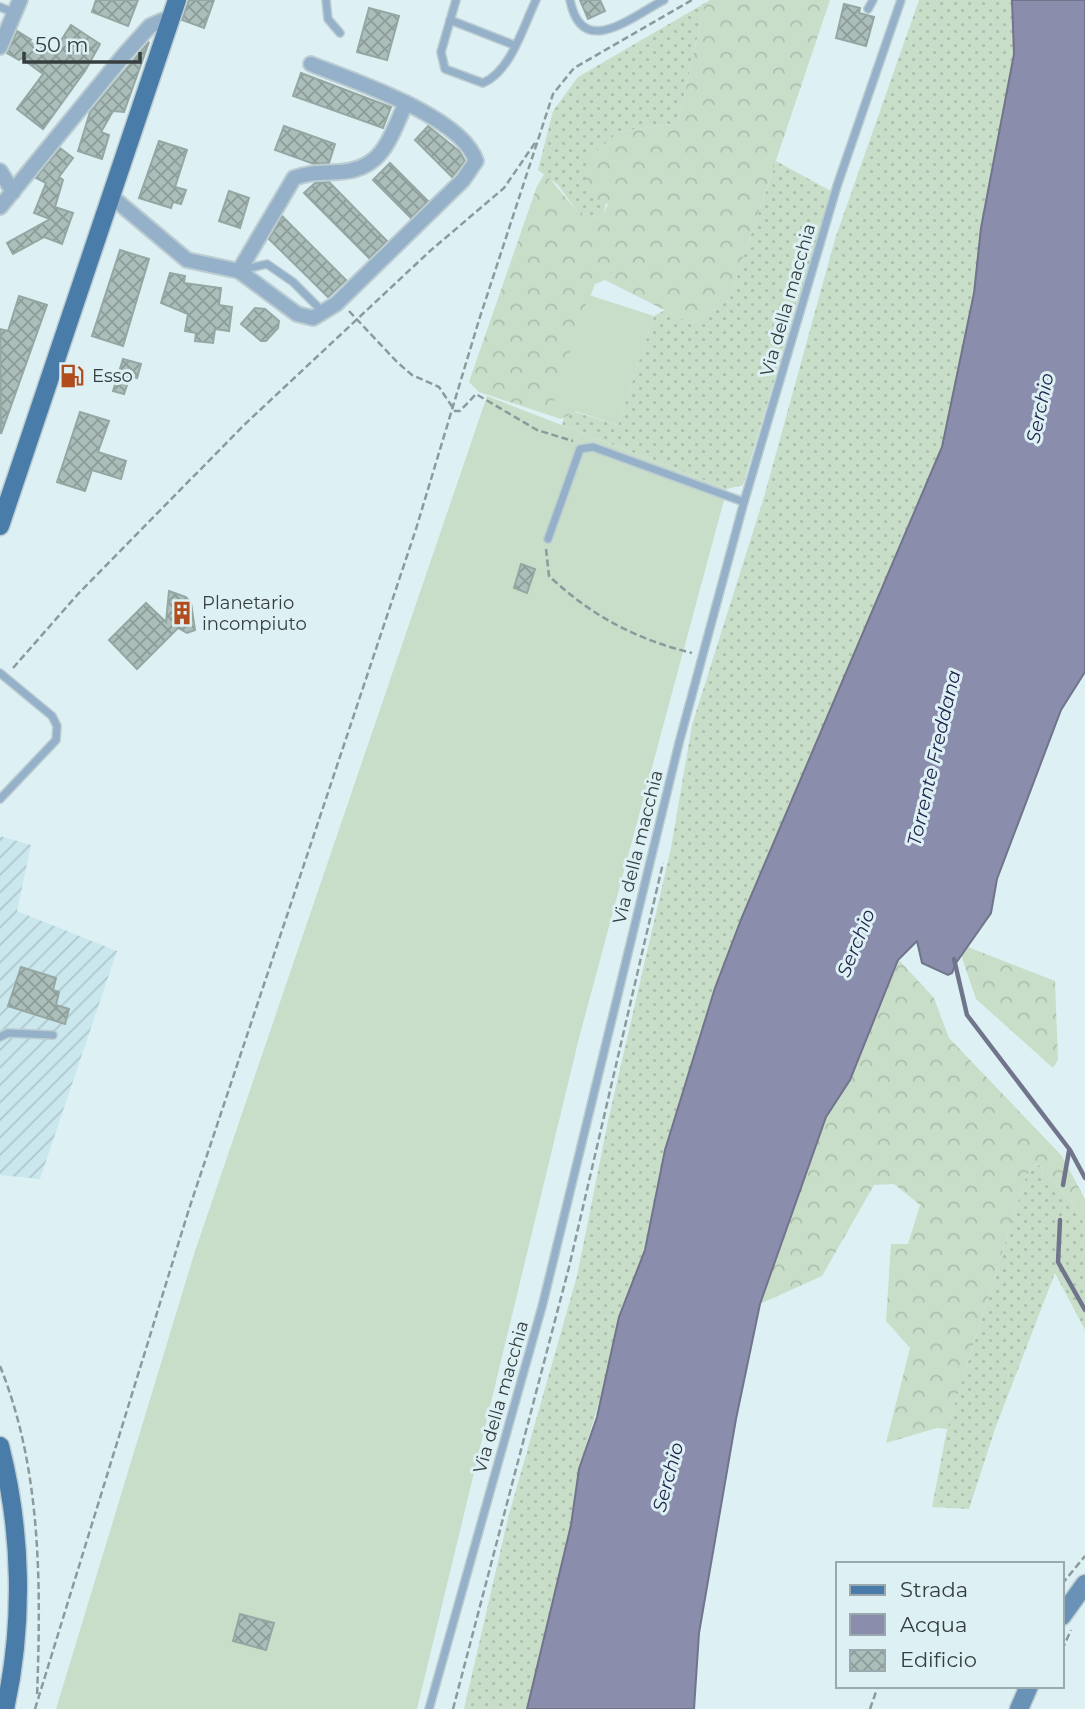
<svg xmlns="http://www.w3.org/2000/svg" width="1085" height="1709" viewBox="0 0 1085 1709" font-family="Montserrat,sans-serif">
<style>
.industrial{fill:url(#industrial-furrows)}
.grass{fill:url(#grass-dots)}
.forest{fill:url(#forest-crowns)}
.garden{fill:#c9dec9}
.water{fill:#8a8dab;stroke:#71758b;stroke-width:2}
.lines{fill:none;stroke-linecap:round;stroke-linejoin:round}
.stream{stroke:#71758b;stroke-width:4.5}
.building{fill:url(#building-cross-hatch);stroke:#95a7a3;stroke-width:2}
.lane-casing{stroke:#bccdd1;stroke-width:10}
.street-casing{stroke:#bccdd1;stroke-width:18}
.secondary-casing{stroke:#bccdd1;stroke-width:21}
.primary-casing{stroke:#bccdd1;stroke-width:21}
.path{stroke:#8c9a9d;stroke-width:2.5;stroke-dasharray:7 3.5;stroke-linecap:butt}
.lane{stroke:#95b0c9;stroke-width:7}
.street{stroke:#95b0c9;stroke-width:14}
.secondary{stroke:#6a92b7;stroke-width:18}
.primary{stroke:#497ca9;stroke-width:18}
.labels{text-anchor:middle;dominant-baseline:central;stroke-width:6;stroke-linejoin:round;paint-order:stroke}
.street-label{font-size:18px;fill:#363e40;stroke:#ddf1f5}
.poi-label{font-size:18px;fill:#363e40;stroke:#ddf1f5;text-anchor:start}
.water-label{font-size:19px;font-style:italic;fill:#25254e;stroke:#ddf1f5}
</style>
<defs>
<pattern id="industrial-furrows" width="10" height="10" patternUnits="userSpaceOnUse" patternTransform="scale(1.75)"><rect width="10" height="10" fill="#cae7ed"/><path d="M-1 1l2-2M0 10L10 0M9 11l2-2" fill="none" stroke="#aec7cc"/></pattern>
<pattern id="grass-dots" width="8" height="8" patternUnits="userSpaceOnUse" patternTransform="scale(1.75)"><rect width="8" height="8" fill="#c9dec9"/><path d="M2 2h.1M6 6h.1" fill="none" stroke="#adc0ae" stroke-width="1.8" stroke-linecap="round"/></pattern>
<pattern id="forest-crowns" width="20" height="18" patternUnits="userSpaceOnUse" patternTransform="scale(1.75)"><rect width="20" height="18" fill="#c9dec9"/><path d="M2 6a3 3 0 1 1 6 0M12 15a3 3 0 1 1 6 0" fill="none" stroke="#adc0ae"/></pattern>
<pattern id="building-cross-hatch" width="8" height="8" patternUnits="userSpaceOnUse" patternTransform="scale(1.75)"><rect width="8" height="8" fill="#abbeb9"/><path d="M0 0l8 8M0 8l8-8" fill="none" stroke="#8c9c98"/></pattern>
</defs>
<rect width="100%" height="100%" fill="#ddf1f5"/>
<path class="industrial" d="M0,836L31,845L17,911L117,951L40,1179L0,1175Z"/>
<g class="grass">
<path d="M919,0H1012L1014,54L981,228L974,293L942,447L742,917L715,988L665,1150L645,1249L579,1469L571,1525L527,1709H464L508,1518L577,1276L608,1121L671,848L692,725L764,497L835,239Z"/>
<path d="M705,3L678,123L618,132L604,213L597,217L577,211L558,185L538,170L553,111L578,77Z"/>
<path d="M776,161L831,191L743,485L727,489L562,425L564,417L575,412L618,425L654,316L665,310L692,324L729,300Z"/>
<path d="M1037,1163L1070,1200L1085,1225V1330L1055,1273L995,1429L969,1509L932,1507L947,1429L1026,1176Z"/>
</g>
<g class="forest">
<path d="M710,0H830L729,300L692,324L605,280L595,284L590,297L584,387L575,412L561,419L479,392L469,382L537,186L545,173L577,211L597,217L604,213L608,204L598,202L585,187L589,158L618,132L678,123L705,3Z"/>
<path d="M968,947L1055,981L1058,1060L1053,1068L976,999L961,955Z"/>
<path d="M898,959L934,998L949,1038L1062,1156L1085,1199V1225L1070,1200L1037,1163L1026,1176L947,1429L937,1428L886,1443L910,1348L886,1321L891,1244H908L920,1205L894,1184L874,1185L822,1276L760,1304L811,1152L826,1117L850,1080Z"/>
</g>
<g class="garden">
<path d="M589,295L654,316L618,425L553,404Z"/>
<path d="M487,396L727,489L579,1038L417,1709H56L195,1251Z"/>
</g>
<path class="water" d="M1012,0H1085V672L1061,710L997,879L991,913L956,963L952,973L948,975L922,963L917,941L898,960L850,1080L826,1117L760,1304L736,1419L699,1633L694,1709H527L571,1525L579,1469L597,1417L619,1317L645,1250L665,1150L715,988L742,917L942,447L974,293L981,228L1014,54Z"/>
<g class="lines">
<g class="stream">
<path d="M954,959L967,1015L1070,1150L1085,1178"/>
<path d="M1063,1185L1069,1151"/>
<path d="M1060,1220L1058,1262L1085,1310"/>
</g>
</g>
<g class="building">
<path d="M96,0H138L128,26L92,12Z"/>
<path d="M189,0H214L204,28L182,20Z"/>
<path d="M580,0H600L605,11L588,19Z"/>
<path d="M844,4L860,8L859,13L874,17L866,46L836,38Z"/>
<path d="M369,8L399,16L387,60L357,52Z"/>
<path d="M71,25L100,44L85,71L43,129L17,109L43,74L21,58L19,60L7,53L17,31L53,53Z"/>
<path d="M149,42L124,112L113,111L101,132L109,135L102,159L78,151L90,112Z"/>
<path d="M301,73L391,107L383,128L293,96Z"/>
<path d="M284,126L335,144L329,163L314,164L275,150Z"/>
<path d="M428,126L459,151L465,161L452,177L415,140Z"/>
<path d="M159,141L187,150L175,187L186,190L181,204L173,202L171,208L139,198Z"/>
<path d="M60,148L73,158L59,177L63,180L55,207L73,213L62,244L44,237L13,254L7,243L50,219L34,213L46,183L36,178Z"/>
<path d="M390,163L428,201L411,218L373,180Z"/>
<path d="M329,182L387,241L369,258L304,193L315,183Z"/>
<path d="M229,191L249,198L240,228L219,221Z"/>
<path d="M282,216L346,280L328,297L269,239Z"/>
<path d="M120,250L149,259L123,346L92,336Z"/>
<path d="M170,273L185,276L184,283L221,288L219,305L232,307L229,331L215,329L213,343L195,341L196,333L185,331L188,314L161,303Z"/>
<path d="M19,296L47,305L1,434L0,329L8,331Z"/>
<path d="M255,308L265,309L279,321L278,328L266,341H261L241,324Z"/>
<path d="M123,359L141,364L137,378L130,376L124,394L113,391Z"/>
<path d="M80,412L109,421L98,452L126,461L121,479L92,470L85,491L57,482Z"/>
<path d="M521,564L535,569L527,593L514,588Z"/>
<path d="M169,591L186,597L191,603L195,630L187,633L178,628L137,669L109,640L146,603L166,622Z"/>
<path d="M21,967L56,978L53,990L59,992L56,1005L69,1009L65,1024L8,1006Z"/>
<path d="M240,1614L274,1623L266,1650L233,1641Z"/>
</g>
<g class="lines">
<g class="lane-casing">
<g id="lane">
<path d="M326,0L328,19L340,33"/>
<path d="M456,0L441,52L445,69L483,83C511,71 523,27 536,0"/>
<path d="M570,0C582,60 631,17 664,0"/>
<path d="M0,7L15,13"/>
<path d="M868,9L873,0"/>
<path d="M450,20L514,45"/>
<path d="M241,270L267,264L293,282L323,312"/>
<path d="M548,539L580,449L593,447L744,502"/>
<path d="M0,673L52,716L57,726L56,740L0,799"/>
<path d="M0,1037L8,1033L53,1035"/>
<path d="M429,1709L543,1303L679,743L744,502L837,186L901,0"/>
</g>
</g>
<g class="street-casing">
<g id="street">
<path d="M0,47L20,0"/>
<path d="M0,171L13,192"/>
<path d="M112,197L187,260L239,271L297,314L313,318L336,304L463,180L476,161C462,116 353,81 311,64"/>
<path d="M0,207L124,55L150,26L173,16"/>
<path d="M239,271L294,178C310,172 321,173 338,172C383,170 389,139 406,103"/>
</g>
</g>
<g class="secondary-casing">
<g id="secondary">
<path d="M1062,1616L1085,1584"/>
<path d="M1019,1709L1029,1686"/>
</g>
</g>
<g class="primary-casing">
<g id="primary">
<path d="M0,526L177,0"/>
<path d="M0,1446C22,1531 24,1624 5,1709"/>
</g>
</g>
<g class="path">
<path d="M349,311L397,362L412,375L439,387L455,411H460L476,394L537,430L573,441"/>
<path d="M546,549L549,576C592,616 635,639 692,653"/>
<path d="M13,668L78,594L244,425L430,251L504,188L537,140"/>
<path d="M0,1366C42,1470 41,1587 37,1697"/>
<path d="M1062,1584L1085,1556"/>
<path d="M1062,1650L1071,1630"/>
<path d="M35,1709L189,1209L416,529L479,320L553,94L574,68L692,0"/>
<path d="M453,1709L569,1267L663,863"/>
<path d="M870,1709L878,1686"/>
</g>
<use href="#lane" class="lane"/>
<use href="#street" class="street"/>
<use href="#secondary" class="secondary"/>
<use href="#primary" class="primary"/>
</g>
<defs>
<g id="fuel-bare" transform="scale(1.89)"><path d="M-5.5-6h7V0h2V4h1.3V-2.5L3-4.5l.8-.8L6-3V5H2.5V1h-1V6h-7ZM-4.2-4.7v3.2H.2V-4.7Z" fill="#b14d1c" stroke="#ddf1f5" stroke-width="2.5" paint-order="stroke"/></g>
<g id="building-bare" transform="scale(1.89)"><path d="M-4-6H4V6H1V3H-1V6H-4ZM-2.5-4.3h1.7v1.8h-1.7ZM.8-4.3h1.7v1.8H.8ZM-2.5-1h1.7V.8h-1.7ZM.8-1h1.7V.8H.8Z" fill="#b14d1c" stroke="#ddf1f5" stroke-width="2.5" paint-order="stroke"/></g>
</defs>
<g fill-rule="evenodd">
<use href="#fuel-bare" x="72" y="376"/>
<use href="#building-bare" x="182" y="613"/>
</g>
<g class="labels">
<g class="street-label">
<text transform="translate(788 300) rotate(-74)">Via della macchia</text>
<text transform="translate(638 847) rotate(-76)">Via della macchia</text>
<text transform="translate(501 1397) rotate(-74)">Via della macchia</text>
</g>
<g class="poi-label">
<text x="92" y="376">Esso</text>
<text x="202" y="603">Planetario<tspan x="202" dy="21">incompiuto</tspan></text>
</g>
<g class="water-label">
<text transform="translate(1040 408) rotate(-78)">Serchio</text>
<text transform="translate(934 758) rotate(-77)">Torrente Freddana</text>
<text transform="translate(856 943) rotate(-68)">Serchio</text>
<text transform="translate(668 1477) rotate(-75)">Serchio</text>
</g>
</g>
<rect x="836" y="1562" width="228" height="126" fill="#ddf1f5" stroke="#9aa9ad" stroke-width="2"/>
<rect x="850" y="1585" width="35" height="10" fill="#497ca9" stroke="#9aa9ad" stroke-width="2"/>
<text x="900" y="1597" font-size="21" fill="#363e40">Strada</text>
<rect x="850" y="1614" width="35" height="21" fill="#8a8dab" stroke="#9aa9ad" stroke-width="2"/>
<text x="900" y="1632" font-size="21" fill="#363e40">Acqua</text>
<rect x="850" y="1650" width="35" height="21" fill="url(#building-cross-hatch)" stroke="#9aa9ad" stroke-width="2"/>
<text x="900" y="1667" font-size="21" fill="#363e40">Edificio</text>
<path d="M24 52v10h116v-10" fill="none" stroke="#363e40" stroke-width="3.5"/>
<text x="35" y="52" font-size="21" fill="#363e40" stroke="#ddf1f5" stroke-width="5" paint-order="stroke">50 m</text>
</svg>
